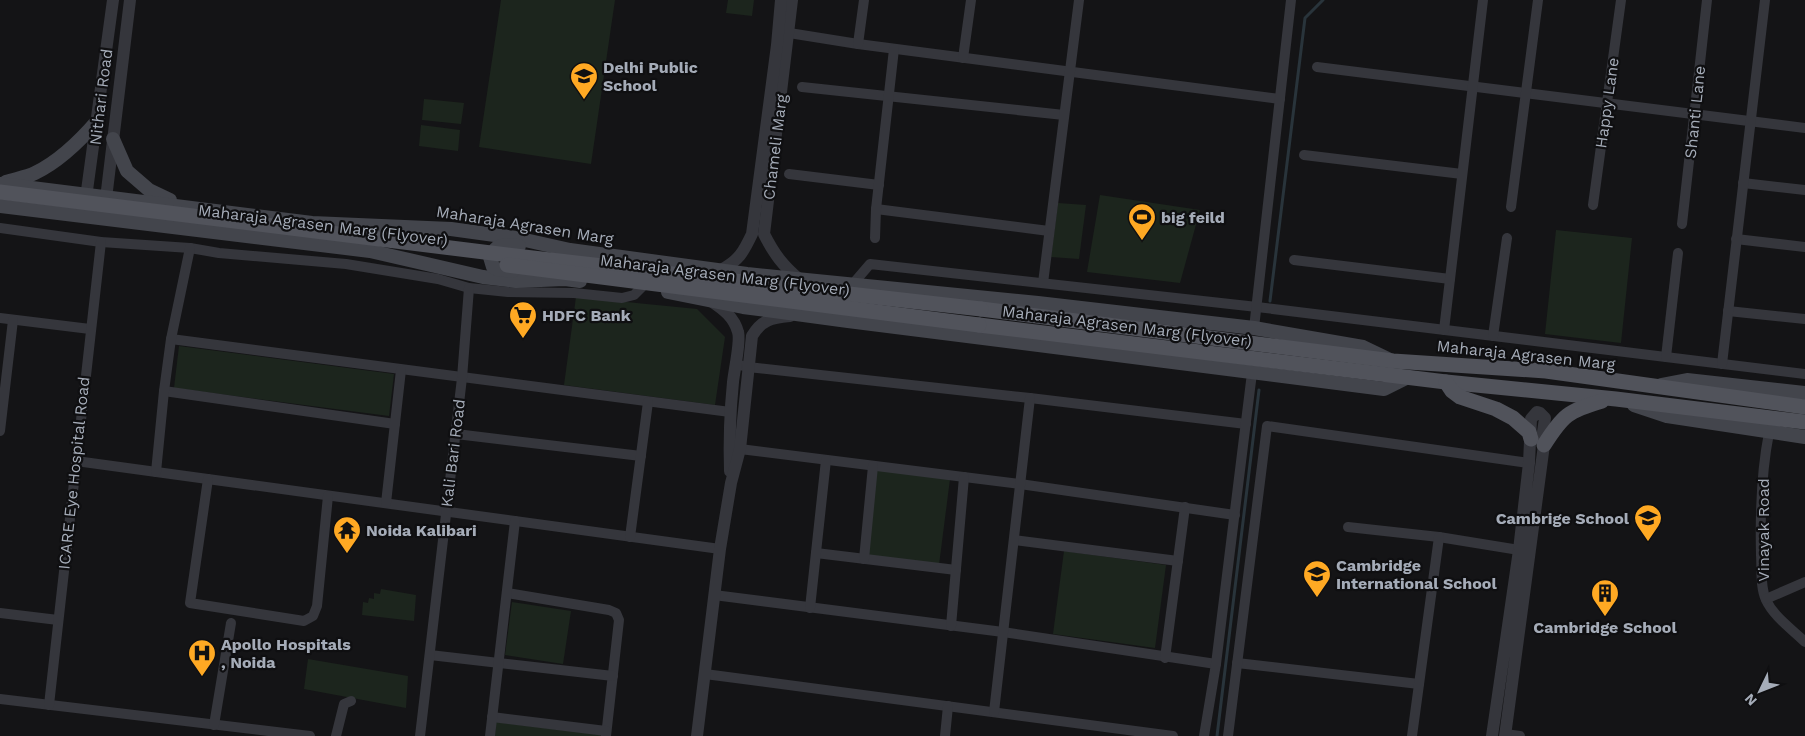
<svg xmlns="http://www.w3.org/2000/svg" width="1805" height="736" viewBox="0 0 1805 736" font-family="'Work Sans',sans-serif">
<style>
.green{fill:#1c251d}
.lines{fill:none;stroke-linecap:round;stroke-linejoin:round}
.stream{stroke:#29343b;stroke-width:3}
.minor{stroke:#35363c;stroke-width:10}
.tertiary{stroke:#35363c;stroke-width:12}
.secondary{stroke:#43454c;stroke-width:14}
.primary{stroke:#51535b;stroke-width:15}
.primary-bridge{stroke:#51535b;stroke-width:15}
.labels{text-anchor:middle;dominant-baseline:central;stroke-width:4.5;stroke-linejoin:round;paint-order:stroke}
.poi-label{font-size:16px;font-weight:bold;fill:#a5acb8;stroke:#0f0f11;text-anchor:start}
.street-label{font-size:16px;fill:#a5acb8;stroke:#0f0f11}
</style>
<rect width="100%" height="100%" fill="#141416"/>
<g class="green">
<path d="M501,0H615L591,164L479,147Z"/>
<path d="M728,0H754L752,16L726,13Z"/>
<path d="M424,99L464,103L461,124L422,120Z"/>
<path d="M421,125L460,130L458,151L419,146Z"/>
<path d="M1100,195L1200,210L1180,283L1087,272Z"/>
<path d="M1058,203L1086,205L1079,259L1051,257Z"/>
<path d="M1556,230L1632,238L1621,343L1545,334Z"/>
<path d="M576,297L697,309L725,337L715,405L564,385Z"/>
<path d="M179,346L394,374L389,416L174,388Z"/>
<path d="M875,469L950,479L939,565L864,555Z"/>
<path d="M1064,551L1166,565L1155,648L1053,634Z"/>
<path d="M381,589L416,595L414,621L362,615L363,602L368,603L369,598L374,599V593L380,594Z"/>
<path d="M512,602L571,611L563,664L505,655Z"/>
<path d="M308,659L408,676L406,708L304,689Z"/>
<path d="M496,722L602,735L601,736H495Z"/>
</g>
<g class="lines">
<g class="stream">
<path d="M1270,301L1305,18L1323,0"/>
<path d="M1217,736L1259,390"/>
</g>
<g class="minor">
<path d="M783,32L858,44L1280,99"/>
<path d="M858,44L864,0"/>
<path d="M963,58L971,0"/>
<path d="M1317,67L1805,128"/>
<path d="M802,87L1064,115"/>
<path d="M1304,155L1462,174"/>
<path d="M789,174L879,185"/>
<path d="M1743,183L1805,190"/>
<path d="M1593,205L1621,0"/>
<path d="M1511,207L1538,0"/>
<path d="M876,209L1049,231"/>
<path d="M1682,224L1707,0"/>
<path d="M0,228L101,242L190,248L219,253L346,264L438,279L469,288L508,292L574,293L622,298L634,295L642,287"/>
<path d="M875,238L876,209L894,49"/>
<path d="M1736,239L1805,247"/>
<path d="M1294,260L1450,279"/>
<path d="M1043,283L1079,0"/>
<path d="M852,285L870,264L1257,307L1805,374"/>
<path d="M1728,311L1805,319"/>
<path d="M0,318L90,329"/>
<path d="M1254,328L1291,0"/>
<path d="M1444,330L1483,0"/>
<path d="M1493,336L1507,238"/>
<path d="M171,339L730,412"/>
<path d="M1666,357L1678,253"/>
<path d="M735,364L748,367L1030,398L1246,424"/>
<path d="M1722,364L1765,0"/>
<path d="M164,391L395,424"/>
<path d="M0,431L13,320"/>
<path d="M1769,433C1761,473 1760,513 1761,555C1762,569 1760,587 1766,600C1774,617 1792,629 1805,642"/>
<path d="M456,434L641,456"/>
<path d="M740,449L1020,484L1235,515"/>
<path d="M76,461L720,549"/>
<path d="M156,472L164,391L171,339L190,248"/>
<path d="M208,479L190,603L304,621L313,616L317,606L328,496"/>
<path d="M386,503L401,370"/>
<path d="M1348,527L1439,537L1519,550"/>
<path d="M630,537L648,402"/>
<path d="M1014,540L1178,561"/>
<path d="M816,553L956,570"/>
<path d="M864,559L873,466"/>
<path d="M507,593L609,610L616,613L619,620L606,736"/>
<path d="M714,595L1003,632L1216,664"/>
<path d="M1766,599L1805,582"/>
<path d="M810,608L826,460"/>
<path d="M0,613L58,620"/>
<path d="M951,626L964,477"/>
<path d="M430,655L613,676"/>
<path d="M1165,658L1185,507"/>
<path d="M1237,663L1419,684"/>
<path d="M705,674L1173,736"/>
<path d="M0,699L310,736"/>
<path d="M49,705L101,242"/>
<path d="M994,712L1030,398"/>
<path d="M492,717L606,731"/>
<path d="M214,725L231,623"/>
<path d="M1505,734L1520,736"/>
<path d="M336,736L344,704L351,701"/>
<path d="M420,736L462,378L469,288"/>
<path d="M490,736L515,521"/>
<path d="M945,736L948,706"/>
<path d="M1204,736L1216,664L1252,373"/>
<path d="M1228,736L1267,426L1529,463"/>
<path d="M1412,736L1439,537"/>
</g>
<g class="tertiary">
<path d="M792,0L764,234C774,254 783,266 800,280"/>
<path d="M85,205L113,0"/>
<path d="M105,207L130,0"/>
<path d="M721,270C739,260 743,253 752,234L777,45L781,0"/>
<path d="M711,301C723,309 734,317 738,332C741,341 734,371 733,382C730,412 729,441 730,471"/>
<path d="M697,736L720,549L731,483L740,449L752,336C762,319 772,318 790,316"/>
<path d="M1492,736L1519,550L1529,463L1531,419L1537,412L1540,413L1545,418L1543,432L1544,445L1505,736"/>
</g>
<g class="secondary">
<path d="M113,139L127,171L149,190L170,200"/>
<path d="M6,182C15,179 27,177 35,173C60,161 80,141 98,120"/>
<path d="M0,184L312,223L451,229L516,238L570,250L747,274L1038,303L1254,328L1363,347L1388,359"/>
<path d="M0,206L370,251L483,277L516,281L565,279L580,281"/>
<path d="M513,271L497,269L493,267L490,257C497,243 504,245 519,246"/>
<path d="M668,292L743,307L848,321L1384,389L1408,377"/>
<path d="M1661,385L1687,380L1805,393"/>
<path d="M1634,405L1667,416L1805,437"/>
</g>
<g class="primary">
<path d="M981,309L1393,361L1546,371L1805,407"/>
<path d="M979,325L1446,382L1616,399L1805,422"/>
<path d="M1446,382L1452,391L1460,397L1496,409L1513,418L1529,432L1531,439"/>
<path d="M1544,445C1563,415 1568,411 1602,401"/>
</g>
<g class="primary-bridge">
<path d="M0,192L524,257L981,309"/>
<path d="M507,265L979,325"/>
</g>
</g>
<defs>
<g id="school-pin" transform="scale(1.4375)"><path d="M0 17L-7.5 6A9.5 9.5 0 1 1 7.5 6Z" fill="#ffa923" stroke="#0f0f11"/><path d="M0-5L7-2L0 1L-7-2ZM-4 1L0 2.5L4 1V4Q0 6-4 4Z" fill="#111"/></g>
<g id="stadium-pin" transform="scale(1.4375)"><path d="M0 17L-7.5 6A9.5 9.5 0 1 1 7.5 6Z" fill="#ffa923" stroke="#0f0f11"/><path d="M0-5a6.5 5 0 1 0 0 10a6.5 5 0 1 0 0-10ZM-3.5-1.8h7v3.6h-7Z" fill="#111"/></g>
<g id="supermarket-pin" transform="scale(1.4375)"><path d="M0 17L-7.5 6A9.5 9.5 0 1 1 7.5 6Z" fill="#ffa923" stroke="#0f0f11"/><path d="M-6-5.5h2.5l.6 2H6L4.5 2H-2.5L-4.4-4H-6ZM-1.5 3.2a1.3 1.3 0 1 0 .1 0ZM3 3.2a1.3 1.3 0 1 0 .1 0Z" fill="#111"/></g>
<g id="temple-pin" transform="scale(1.4375)"><path d="M0 17L-7.5 6A9.5 9.5 0 1 1 7.5 6Z" fill="#ffa923" stroke="#0f0f11"/><path d="M0-6L5-2H3V0L6.5 2.5H4V6H1.5V3h-3V6H-4V2.5H-6.5L-3 0V-2H-5Z" fill="#111"/></g>
<g id="building-pin" transform="scale(1.4375)"><path d="M0 17L-7.5 6A9.5 9.5 0 1 1 7.5 6Z" fill="#ffa923" stroke="#0f0f11"/><path d="M-4-6H4V6H1V3H-1V6H-4ZM-2.5-4.3h1.7v1.8h-1.7ZM.8-4.3h1.7v1.8H.8ZM-2.5-1h1.7V.8h-1.7ZM.8-1h1.7V.8H.8Z" fill="#111"/></g>
<g id="hospital-pin" transform="scale(1.4375)"><path d="M0 17L-7.5 6A9.5 9.5 0 1 1 7.5 6Z" fill="#ffa923" stroke="#0f0f11"/><path d="M-5-5h3v3.5h4V-5h3V5h-3V1.5h-4V5h-3Z" fill="#111"/></g>
</defs>
<g fill-rule="evenodd">
<use href="#school-pin" x="584" y="76"/>
<use href="#stadium-pin" x="1142" y="217"/>
<use href="#supermarket-pin" x="523" y="315"/>
<use href="#school-pin" x="1648" y="518"/>
<use href="#temple-pin" x="347" y="530"/>
<use href="#school-pin" x="1317" y="574"/>
<use href="#building-pin" x="1605" y="593"/>
<use href="#hospital-pin" x="202" y="653"/>
</g>
<g class="labels">
<g class="poi-label">
<text x="603" y="67">Delhi Public<tspan x="603" dy="18">School</tspan></text>
<text x="1161" y="217">big feild</text>
<text x="542" y="315">HDFC Bank</text>
<text x="1629" y="518" text-anchor="end">Cambrige School</text>
<text x="366" y="530">Noida Kalibari</text>
<text x="1336" y="565">Cambridge<tspan x="1336" dy="18">International School</tspan></text>
<text x="1605" y="627" text-anchor="middle">Cambridge School</text>
<text x="221" y="644">Apollo Hospitals<tspan x="221" dy="18">, Noida</tspan></text>
</g>
<g class="street-label">
<text transform="translate(101 97) rotate(-83)">Nithari Road</text>
<text transform="translate(1607 103) rotate(-82)">Happy Lane</text>
<text transform="translate(1695 112) rotate(-84)">Shanti Lane</text>
<text transform="translate(775 147) rotate(-83)">Chameli Marg</text>
<text transform="translate(323 225) rotate(7)">Maharaja Agrasen Marg (Flyover)</text>
<text transform="translate(525 225) rotate(9)">Maharaja Agrasen Marg</text>
<text transform="translate(725 275) rotate(7)">Maharaja Agrasen Marg (Flyover)</text>
<text transform="translate(1127 326) rotate(7)">Maharaja Agrasen Marg (Flyover)</text>
<text transform="translate(1526 355) rotate(6)">Maharaja Agrasen Marg</text>
<text transform="translate(453 453) rotate(-83)">Kali Bari Road</text>
<text transform="translate(74 473) rotate(-84)">ICARE Eye Hospital Road</text>
<text transform="translate(1763 530) rotate(-90)">Vinayak Road</text>
</g>
</g>
<g transform="translate(1760 691) rotate(227)" stroke="#0f0f11" stroke-width="4" paint-order="stroke">
<path d="M0-4L9 19L0 12L-9 19Z" fill="#a5acb8"/>
<text y="-8" font-size="14" font-weight="bold" text-anchor="middle" fill="#a5acb8">N</text>
</g>
</svg>
